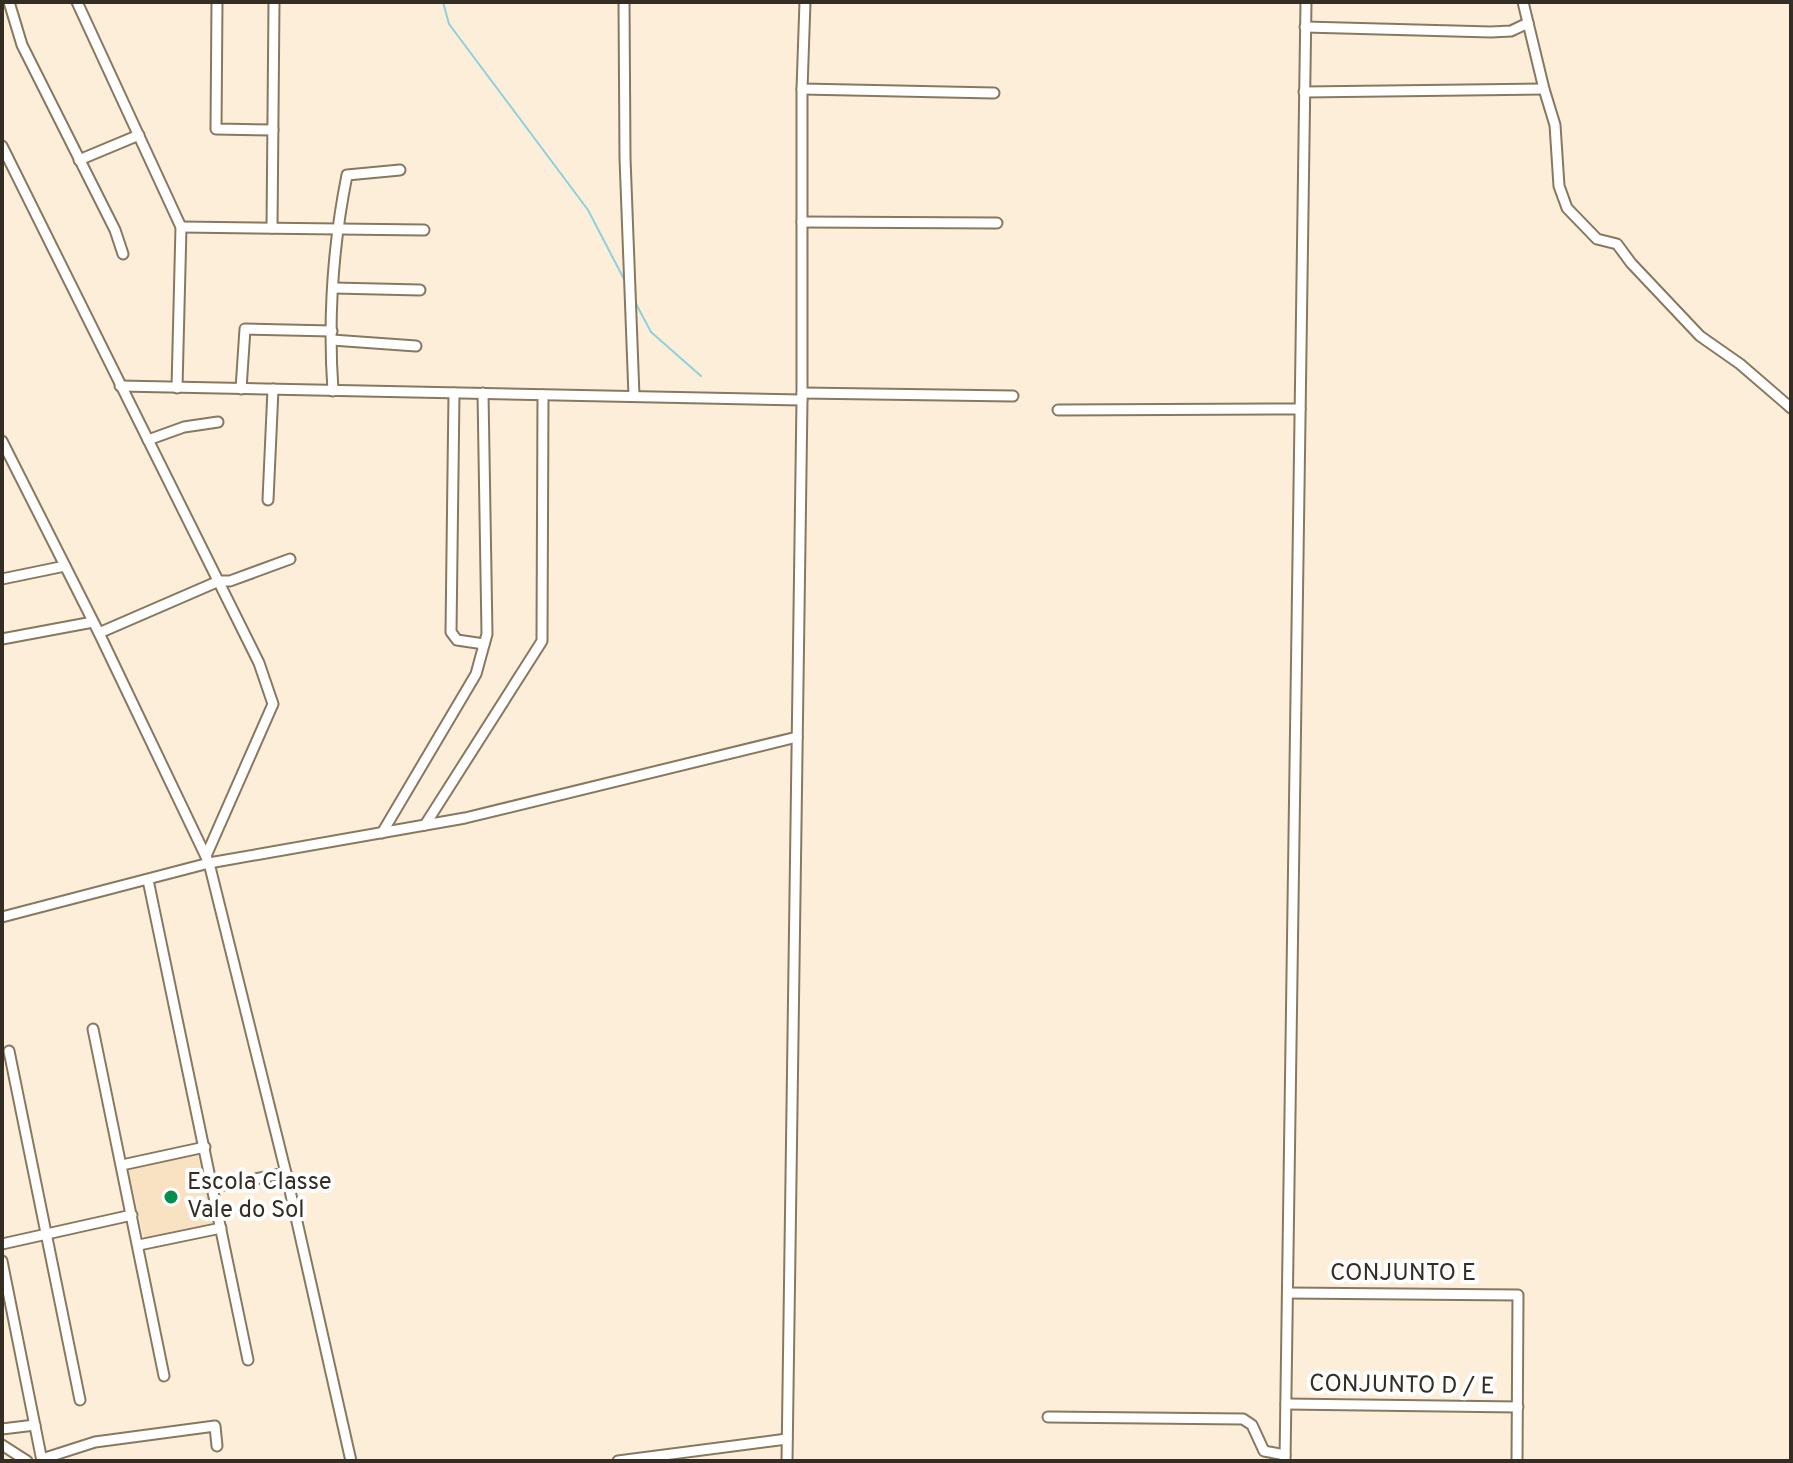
<svg xmlns="http://www.w3.org/2000/svg" width="1793" height="1463" viewBox="0 0 1793 1463" font-family="Overpass,sans-serif">
<style>
.built{fill:#f9e2c2}
.lines{fill:none;stroke-linecap:round;stroke-linejoin:round}
.stream{stroke:#8bd1de;stroke-width:2}
.minor-casing{stroke:#887860;stroke-width:13}
.minor{stroke:#fff;stroke-width:9}
.poi-dot{fill:#028f4e;stroke:#fefefe;stroke-width:3}
.labels{text-anchor:middle;dominant-baseline:central;stroke-width:8;stroke-linejoin:round;paint-order:stroke}
.poi-label{font-size:24px;fill:#332d23;stroke:#fefefe;text-anchor:start}
.street-label{font-size:24px;fill:#332d23;stroke:#fefefe}
</style>
<rect width="100%" height="100%" fill="#fdeed9"/>
<path class="built" d="M198,1155L214,1222L212,1224L144,1238L129,1172L130,1168Z"/>
<g class="lines">
<g class="stream">
<path d="M443,2L449,24L588,210L626,283"/>
<path d="M634,300L651,332L701,376"/>
</g>
<g class="minor-casing">
<g id="minor">
<path d="M9,2L22,45L115,230L123,254"/>
<path d="M77,2L181,227L177,388"/>
<path d="M217,2L216,129L273,130"/>
<path d="M624,2L625,158L634,396"/>
<path d="M1523,2L1544,89L1555,125L1559,186L1567,208L1597,239L1617,244L1631,263L1700,336L1740,364L1791,408"/>
<path d="M1305,27L1491,32L1511,31L1528,23"/>
<path d="M802,89L994,93"/>
<path d="M1304,92L1544,89"/>
<path d="M2,146L259,663L273,704L206,856"/>
<path d="M79,160L139,135"/>
<path d="M802,222L997,223"/>
<path d="M181,227L424,230"/>
<path d="M272,228L274,2"/>
<path d="M334,288L420,290"/>
<path d="M332,340L416,346"/>
<path d="M120,386L802,400"/>
<path d="M241,389L245,329L332,331"/>
<path d="M333,391C328,319 333,245 347,175L400,170"/>
<path d="M454,393L451,632L457,640L484,644"/>
<path d="M802,393L1013,396"/>
<path d="M1058,410L1300,409"/>
<path d="M148,440L184,427L218,422"/>
<path d="M2,441L99,633L209,863L286,1173L351,1461"/>
<path d="M268,500L273,389"/>
<path d="M2,579L65,566"/>
<path d="M99,633L219,581H230L290,559"/>
<path d="M2,639L93,622"/>
<path d="M425,825L542,641L543,395"/>
<path d="M382,833L476,674L487,634L483,393"/>
<path d="M148,880L248,1360"/>
<path d="M2,917L209,863L465,818L797,737"/>
<path d="M93,1029L164,1376"/>
<path d="M9,1051L80,1400"/>
<path d="M122,1165L205,1147"/>
<path d="M213,1187L286,1173"/>
<path d="M2,1244L132,1215"/>
<path d="M139,1245L221,1228"/>
<path d="M2,1261L42,1461"/>
<path d="M1288,1293L1518,1295L1517,1461"/>
<path d="M1286,1404L1518,1407"/>
<path d="M1048,1417L1243,1419L1252,1425L1264,1451L1285,1455"/>
<path d="M2,1429L35,1425"/>
<path d="M2,1445L27,1461"/>
<path d="M42,1459L95,1442L215,1426L217,1446"/>
<path d="M618,1461L787,1439"/>
<path d="M787,1461L802,400V89L805,2"/>
<path d="M1285,1461L1306,2"/>
</g>
</g>
<use href="#minor" class="minor"/>
</g>
<circle class="poi-dot" cx="171" cy="1197" r="8"/>
<g class="labels">
<g class="poi-label">
<text x="187" y="1183">Escola Classe<tspan x="187" dy="28">Vale do Sol</tspan></text>
</g>
<g class="street-label">
<text x="1403" y="1274">CONJUNTO E</text>
<text transform="translate(1402 1386) rotate(1)">CONJUNTO D / E</text>
</g>
</g>
<rect width="1793" height="1463" fill="none" stroke="#332d23" stroke-width="8"/>
</svg>
